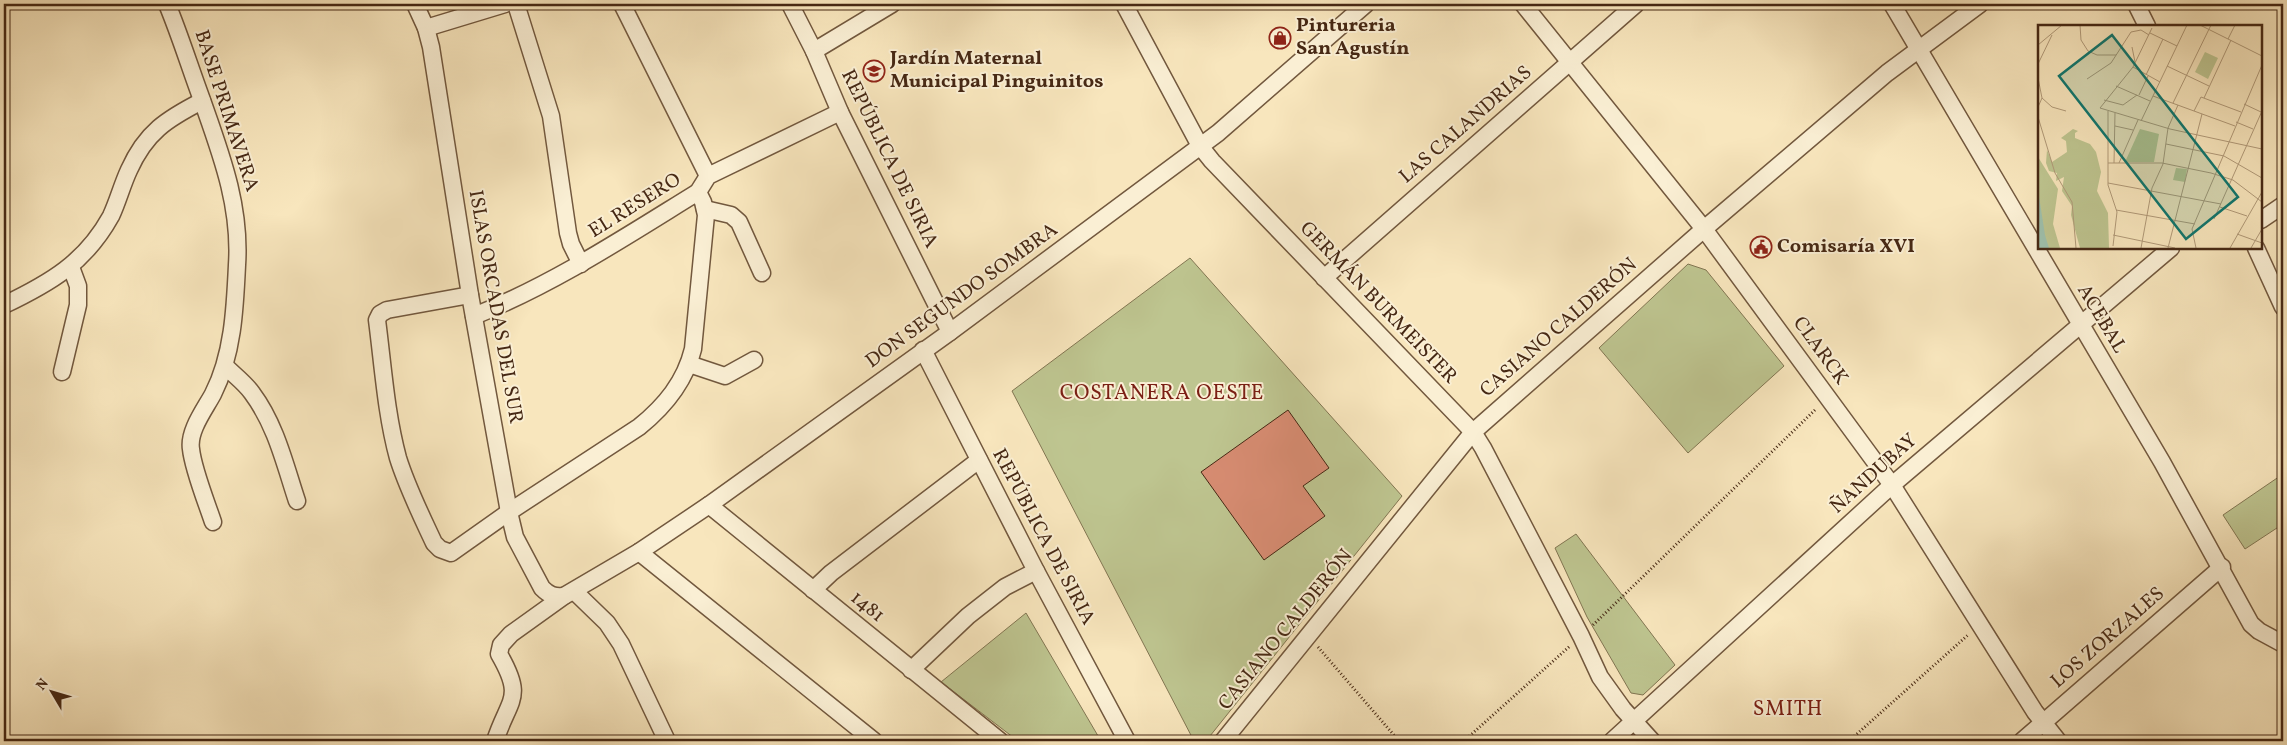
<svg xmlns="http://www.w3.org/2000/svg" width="2287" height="745" viewBox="0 0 2287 745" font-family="Vollkorn,serif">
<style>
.green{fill:#bec590;stroke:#827652}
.building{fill:#d78c72;stroke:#462814}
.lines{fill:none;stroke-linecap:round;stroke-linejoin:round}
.minor-casing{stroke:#72583e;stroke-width:19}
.path{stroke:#462814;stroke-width:3;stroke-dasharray:1 2.5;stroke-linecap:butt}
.minor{stroke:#faefd4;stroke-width:16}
.labels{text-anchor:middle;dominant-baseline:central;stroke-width:4;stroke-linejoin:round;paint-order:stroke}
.poi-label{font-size:20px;font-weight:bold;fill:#462814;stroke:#faefd4;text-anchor:start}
.street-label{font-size:20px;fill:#462814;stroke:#faefd4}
.neighbourhood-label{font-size:21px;letter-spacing:1px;fill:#7a1f14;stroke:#faefd4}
.inset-road{fill:none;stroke:#b19a79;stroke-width:1}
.view{fill:#0f766e;fill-opacity:0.15;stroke:#0f766e;stroke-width:2.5}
.inset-edge{fill:none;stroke:#462814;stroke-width:2.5}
</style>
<rect width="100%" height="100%" fill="#f8e6bd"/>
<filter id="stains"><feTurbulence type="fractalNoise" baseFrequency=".004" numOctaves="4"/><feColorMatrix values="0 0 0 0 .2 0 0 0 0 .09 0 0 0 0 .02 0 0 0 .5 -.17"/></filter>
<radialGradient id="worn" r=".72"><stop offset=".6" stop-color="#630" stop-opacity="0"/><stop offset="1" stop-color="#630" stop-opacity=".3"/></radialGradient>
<g class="green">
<path d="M1190,258L1402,496L1206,741H1194L1012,391Z"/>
<path d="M1688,264L1706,270L1784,366L1688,453L1599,348Z"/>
<path d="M2283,474V524L2245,549L2223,515Z"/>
<path d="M1576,534L1675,665L1643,695L1631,693L1587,617L1555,548Z"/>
<path d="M1026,613L1101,741H1018L941,682Z"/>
</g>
<path class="building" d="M1288,410L1329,468L1303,486L1325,516L1264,560L1201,472Z"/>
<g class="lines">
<g class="minor-casing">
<g id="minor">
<path d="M167,4C180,35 190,68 202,100C221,154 241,206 237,265C235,308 233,355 213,394C205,409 188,431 191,449C193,469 206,501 213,522"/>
<path d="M415,4L426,28L431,47L470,295L509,512L515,537L542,588C549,595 554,597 564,596"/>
<path d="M516,4L551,116L568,233L571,244L581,264"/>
<path d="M622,4L708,176"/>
<path d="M790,4L814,51L840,112L950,332"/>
<path d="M1124,4L1200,146L1212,161L1473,432L1483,448L1581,636L1600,677L1623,709L1652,741"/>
<path d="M1523,4L1704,229L1892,485L2035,712L2058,741"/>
<path d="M1892,4L2162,462L2251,624L2259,631L2283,644"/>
<path d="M2136,4L2147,26"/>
<path d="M426,28L505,4"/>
<path d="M814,51L892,4"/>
<path d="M705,209L731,215L739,222L762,273"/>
<path d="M2261,220L2283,205"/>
<path d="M2256,248L2283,307"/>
<path d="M1324,278L1636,4"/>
<path d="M470,295L387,310L380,314L377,320C383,366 386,414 398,458C407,487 421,515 434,543L440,549L451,553L509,512L639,427C665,406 685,382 693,349L706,215L703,202L698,192"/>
<path d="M4,305C50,283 85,263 111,216C118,201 122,185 129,170C146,132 167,119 202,101"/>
<path d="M474,316C554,284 625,237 698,192L708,176L840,112"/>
<path d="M923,350L1036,571L1127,741"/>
<path d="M689,364L725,376L754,360"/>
<path d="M225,366C234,375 245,383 252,393C276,425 285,465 297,501"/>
<path d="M62,372L78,305V286L71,267"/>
<path d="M709,505L1000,741"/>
<path d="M639,552L874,741"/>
<path d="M813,590L831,573L979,460"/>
<path d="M574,591L607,623L621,644L667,741"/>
<path d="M911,670L968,616L1005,587L1036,571"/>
<path d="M495,741C509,698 525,699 499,654L501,645L511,634L564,596L639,552L709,505L950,332L1218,133L1366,4"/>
<path d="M1223,741L1473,432L1704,229L1887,73L1980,4"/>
<path d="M1612,741L1892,485L2171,248"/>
<path d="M2022,741L2222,567"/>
</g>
</g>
<g class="path">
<path d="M1593,625L1816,409"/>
<path d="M1318,647L1399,741"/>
<path d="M1464,741L1570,646"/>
<path d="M1849,741L1968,635"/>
</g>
<use href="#minor" class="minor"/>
</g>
<defs>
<g id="shop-ring" transform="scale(1.125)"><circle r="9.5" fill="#faefd4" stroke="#8f2418" stroke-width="1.5"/><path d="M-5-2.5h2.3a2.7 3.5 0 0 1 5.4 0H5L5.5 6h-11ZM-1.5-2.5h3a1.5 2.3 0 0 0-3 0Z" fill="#8f2418"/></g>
<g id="school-ring" transform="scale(1.125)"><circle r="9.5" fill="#faefd4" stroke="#8f2418" stroke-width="1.5"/><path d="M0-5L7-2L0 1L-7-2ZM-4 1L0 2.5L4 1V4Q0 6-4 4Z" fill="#8f2418"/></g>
<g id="civic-ring" transform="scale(1.125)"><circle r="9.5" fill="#faefd4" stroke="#8f2418" stroke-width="1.5"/><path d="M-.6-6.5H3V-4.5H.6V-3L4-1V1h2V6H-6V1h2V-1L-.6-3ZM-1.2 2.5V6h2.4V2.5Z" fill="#8f2418"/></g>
</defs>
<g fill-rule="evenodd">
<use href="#shop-ring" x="1280" y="38"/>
<use href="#school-ring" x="874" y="71"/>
<use href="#civic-ring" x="1761" y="247"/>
</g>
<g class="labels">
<g class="poi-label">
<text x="1296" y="26">Pintureria<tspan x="1296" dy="23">San Agustín</tspan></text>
<text x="890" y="59">Jardín Maternal<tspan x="890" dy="23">Municipal Pinguinitos</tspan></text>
<text x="1777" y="247">Comisaría XVI</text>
</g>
<g class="street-label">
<text transform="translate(226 111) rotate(72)">BASE PRIMAVERA</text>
<text transform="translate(1466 125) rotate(-41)">LAS CALANDRIAS</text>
<text transform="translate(889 159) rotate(64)">REPÚBLICA DE SIRIA</text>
<text transform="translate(635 206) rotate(-32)">EL RESERO</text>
<text transform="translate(962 296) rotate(-36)">DON SEGUNDO SOMBRA</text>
<text transform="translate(1378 303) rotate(46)">GERMÁN BURMEISTER</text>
<text transform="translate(495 307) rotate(80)">ISLAS ORCADAS DEL SUR</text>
<text transform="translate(2101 319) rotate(59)">ACEBAL</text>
<text transform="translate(1559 328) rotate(-41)">CASIANO CALDERÓN</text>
<text transform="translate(1820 351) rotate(54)">CLARCK</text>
<text transform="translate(1874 474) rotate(-42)">ÑANDUBAY</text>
<text transform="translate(1043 537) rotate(62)">REPÚBLICA DE SIRIA</text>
<text transform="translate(867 607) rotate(39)">1481</text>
<text transform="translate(1286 630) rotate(-51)">CASIANO CALDERÓN</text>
<text transform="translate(2108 638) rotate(-41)">LOS ZORZALES</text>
</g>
<g class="neighbourhood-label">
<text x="1162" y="393">COSTANERA OESTE</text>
<text x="1788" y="709">SMITH</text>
</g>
</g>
<g transform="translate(2038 25)">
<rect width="224" height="224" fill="#f8e6bd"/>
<path d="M167,27L180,33L170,54L157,47ZM35,104L40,106L37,108V113L52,119L58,127L63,147L59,166L70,188L71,223H42L33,190L34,181L24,166L26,152L18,156L19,148L11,146L8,138L9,125L14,137L29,127L28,116L23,113ZM102,104L121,109L116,137H87ZM0,132L20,164L15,199L22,223H0ZM138,143L149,144L147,157L135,155Z" fill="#bec590"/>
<path d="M0,165L7,210L11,223H0Z" fill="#9ec0ac"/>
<path class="inset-road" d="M42,0L43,15L50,26L59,30H78M162,0L224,31M114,3L95,42L62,83L132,104L224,124M112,8L139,21M190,14L197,0M0,20L24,0M94,22L97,37M0,39L14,10M129,41L171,61M95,42L122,57M108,50L125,14M0,53L4,73L0,82M49,54L73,38L93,7L103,5L111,10M78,61L112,76M101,70L110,51M115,71L197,101M4,73L14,82L28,86M166,73L193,15M66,75L85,80L99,70M135,78L173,0M206,79L223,87M70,86V160L79,187L75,221M156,86L163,72L203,87M0,92L17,148L34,177L38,223M103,96L149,0M198,97L215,104M77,101L95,105M128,119L186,131L224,153M70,138H124L173,148L195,155L224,177M76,138L77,88M81,138L100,95M70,158L183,179M182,182L209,191M78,185L157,199M176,194L224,86M199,209L224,218M75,210L137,223M103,223L114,163L125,139L130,103L140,80M130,223L164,89M158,223L154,204L224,40M192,223L224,167M213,223L224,204"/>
<path class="view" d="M74,10L200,172L148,214L21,51Z"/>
<rect width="224" height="224" class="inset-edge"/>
</g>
<rect width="2287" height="745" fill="none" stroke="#f8e6bd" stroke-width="20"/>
<rect x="5" y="5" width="2277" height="735" fill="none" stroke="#462814" stroke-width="2.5"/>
<rect x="10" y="10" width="2267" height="725" fill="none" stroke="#462814"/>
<g transform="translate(52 692) rotate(308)" stroke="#faefd4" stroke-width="4" paint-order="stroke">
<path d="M0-4L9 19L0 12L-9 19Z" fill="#462814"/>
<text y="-8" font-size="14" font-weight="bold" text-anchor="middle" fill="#462814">N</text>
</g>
<rect width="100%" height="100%" filter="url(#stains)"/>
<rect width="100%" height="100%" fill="url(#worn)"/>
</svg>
